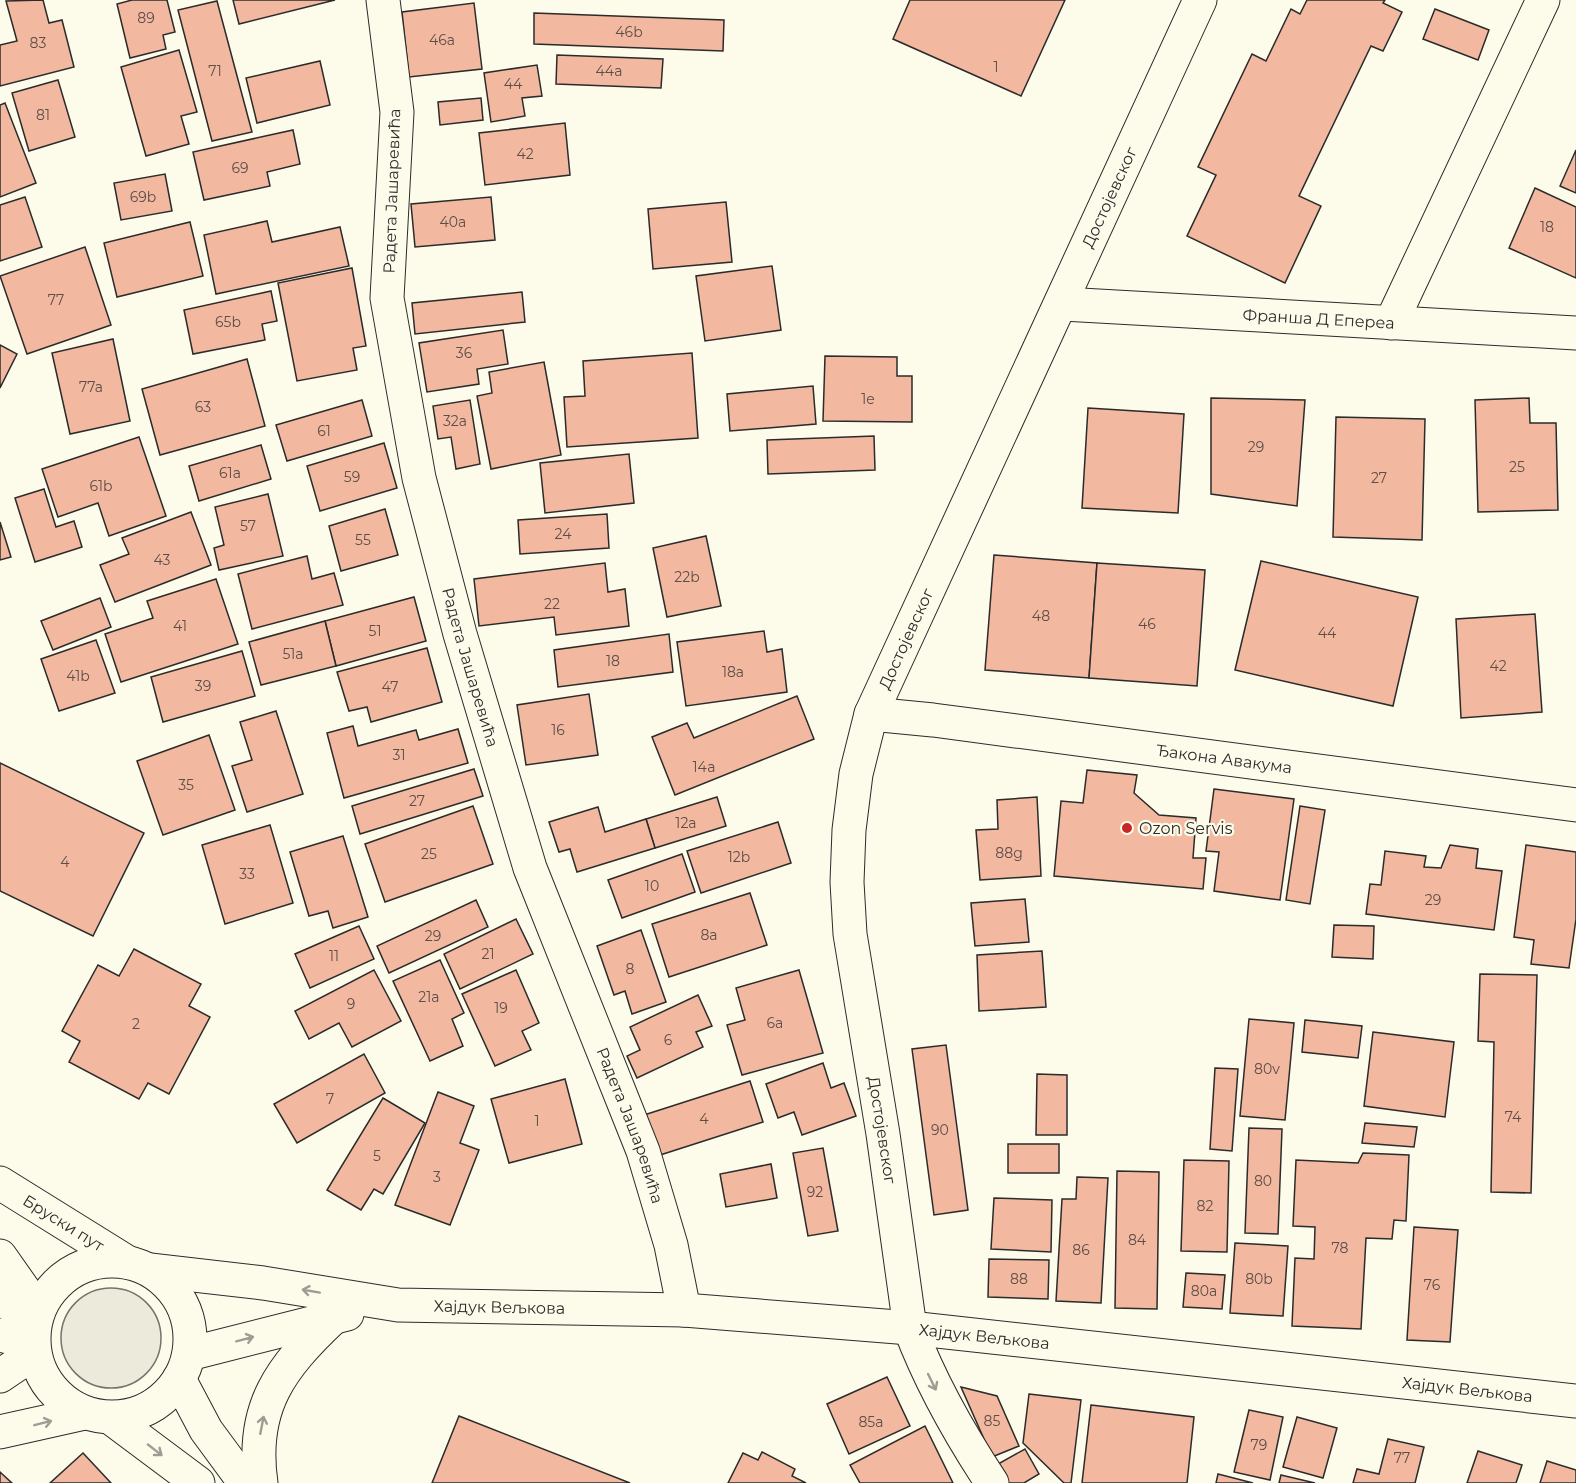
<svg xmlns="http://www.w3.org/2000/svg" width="1576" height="1483" viewBox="0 0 1576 1483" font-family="Montserrat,sans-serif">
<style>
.green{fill:#ecebdb;stroke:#74746e;stroke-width:1.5}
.building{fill:#f2b8a0;stroke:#2b2b2b;stroke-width:1.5}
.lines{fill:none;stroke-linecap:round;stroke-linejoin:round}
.minor-casing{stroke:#2b2b2b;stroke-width:35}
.tertiary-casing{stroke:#2b2b2b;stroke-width:35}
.secondary-casing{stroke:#2b2b2b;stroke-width:35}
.minor{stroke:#fdfbea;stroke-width:33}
.tertiary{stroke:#fdfbea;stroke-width:33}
.secondary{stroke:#fdfbea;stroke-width:33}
.oneway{stroke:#9e9d94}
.poi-dot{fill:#c62828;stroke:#fdfbea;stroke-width:2}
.labels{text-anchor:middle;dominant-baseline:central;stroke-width:4.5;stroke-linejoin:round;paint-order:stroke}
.number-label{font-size:14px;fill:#5d4e48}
.street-label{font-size:16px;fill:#2b2b2b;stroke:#fdfbea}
.poi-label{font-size:16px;fill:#2b2b2b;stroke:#fdfbea;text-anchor:start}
</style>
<rect width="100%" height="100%" fill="#fdfbea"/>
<circle class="green" cx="111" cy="1338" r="50"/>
<g class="building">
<path d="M43,0L49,23L62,20L74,67L0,86V45L17,41L6,1Z"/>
<path d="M132,0H167L175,32L163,35L166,49L130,58L117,4Z"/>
<path d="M233,0H335L239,24Z"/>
<path d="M910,0H1065L1021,96L893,39Z"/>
<path d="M1307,0H1385L1383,3L1402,12L1383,51L1371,46L1299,196L1321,206L1285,283L1187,236L1216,175L1198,167L1252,54L1266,61L1291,9L1300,14Z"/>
<path d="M217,1L252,132L212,141L178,10Z"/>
<path d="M474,3L482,69L409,77L402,12Z"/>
<path d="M1435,9L1489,30L1478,60L1423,39Z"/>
<path d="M534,13L724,20L723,51L534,44Z"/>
<path d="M179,50L197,112L181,116L189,144L146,156L121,67Z"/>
<path d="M557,55L663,59L661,88L556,84Z"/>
<path d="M320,61L330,105L257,123L246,78Z"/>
<path d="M537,65L542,96L522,98L525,116L491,122L484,73Z"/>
<path d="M58,80L75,137L29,151L12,93Z"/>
<path d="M481,98L483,120L440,125L438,102Z"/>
<path d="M5,103L36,183L0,197V105Z"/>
<path d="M565,123L570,175L485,185L479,133Z"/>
<path d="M293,130L300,164L267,172L270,186L204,200L193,152Z"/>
<path d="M1576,150V193L1560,186Z"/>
<path d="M165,174L172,211L121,220L114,183Z"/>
<path d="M1535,188L1576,207V278L1509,248Z"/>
<path d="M25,197L42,247L0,261V205Z"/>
<path d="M491,197L495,240L415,247L411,204Z"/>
<path d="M726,202L732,262L653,269L648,209Z"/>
<path d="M267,221L272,242L340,227L349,266L216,294L204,235Z"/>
<path d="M190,222L203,276L117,297L104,243Z"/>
<path d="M85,247L111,325L27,354L0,276Z"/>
<path d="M772,266L781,330L705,341L696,276Z"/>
<path d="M352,268L366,346L353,348L357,370L297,381L278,283Z"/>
<path d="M271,291L277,321L262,324L265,340L193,354L184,310Z"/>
<path d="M522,292L525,322L415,334L412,303Z"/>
<path d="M503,330L508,364L477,369L479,384L427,392L419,343Z"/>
<path d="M113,339L130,421L70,434L52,353Z"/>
<path d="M0,345L17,354L0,388Z"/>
<path d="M692,353L698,438L567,447L564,397L585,396L583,361Z"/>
<path d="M825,356L897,357V376H912V422L823,421Z"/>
<path d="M247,359L265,426L160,455L142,389Z"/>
<path d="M544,362L561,455L491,469L477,396L492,393L489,372Z"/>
<path d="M813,386L816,424L730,431L727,394Z"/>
<path d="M1211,398L1305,400L1297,506L1211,494Z"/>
<path d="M1529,398L1530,423H1556L1558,510L1478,512L1475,400Z"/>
<path d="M362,400L372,436L287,461L276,425Z"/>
<path d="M470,400L480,464L456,469L451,437L438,439L433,406Z"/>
<path d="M1088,408L1184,414L1178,513L1082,508Z"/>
<path d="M1336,417L1425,419L1422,540L1333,537Z"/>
<path d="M874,436L875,470L768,474L767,440Z"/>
<path d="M139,437L166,516L109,536L98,503L58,517L42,469Z"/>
<path d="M384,443L397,488L320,511L307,466Z"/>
<path d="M261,445L271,479L199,501L189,466Z"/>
<path d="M629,454L634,503L545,513L540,463Z"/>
<path d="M44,489L56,527L74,521L82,547L35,562L15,498Z"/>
<path d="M268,494L283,556L219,570L214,548L224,545L215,507Z"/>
<path d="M385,509L398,555L341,571L329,526Z"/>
<path d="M191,512L211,565L115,602L100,565L129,554L122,538Z"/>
<path d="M607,514L609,548L520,554L518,520Z"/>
<path d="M0,522L11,557L0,560Z"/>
<path d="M706,536L721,606L667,617L653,548Z"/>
<path d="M994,555L1097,563L1089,678L985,670Z"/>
<path d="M307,556L312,579L334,573L343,605L252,629L238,574Z"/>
<path d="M1261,561L1418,597L1393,706L1235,670Z"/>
<path d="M605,563L608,592L625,589L629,626L556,635L554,617L479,626L474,579Z"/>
<path d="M1097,563L1205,570L1197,686L1089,678Z"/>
<path d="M216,579L238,644L121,682L105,634L153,618L147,601Z"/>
<path d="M414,597L426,641L336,666L325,621Z"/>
<path d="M100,598L111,627L53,650L41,621Z"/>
<path d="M1535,614L1542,712L1461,718L1456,619Z"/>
<path d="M325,621L336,666L261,685L249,642Z"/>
<path d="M764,631L767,652L782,649L787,692L686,706L677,642Z"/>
<path d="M669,634L673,672L558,687L554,650Z"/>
<path d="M96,640L115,693L59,711L41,659Z"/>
<path d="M427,648L442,702L371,722L367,707L349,711L337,672Z"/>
<path d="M242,651L255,696L163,722L151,677Z"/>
<path d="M589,694L598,755L526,765L517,705Z"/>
<path d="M797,696L814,739L675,795L652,737L687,723L694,738Z"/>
<path d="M276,711L303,794L247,812L232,766L252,760L240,722Z"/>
<path d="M353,726L358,746L416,730L419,740L458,729L468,763L344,798L327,733Z"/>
<path d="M209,735L235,810L163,835L137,761Z"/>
<path d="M0,763L144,833L93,936L0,891Z"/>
<path d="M474,769L483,796L360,834L352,806Z"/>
<path d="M1087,770L1137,775L1134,793L1159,815L1196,818L1193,858H1206L1203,889L1054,876L1061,801L1083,803Z"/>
<path d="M1214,789L1294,799L1280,900L1214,891L1219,852L1206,851Z"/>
<path d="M717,797L726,826L655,848L646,819Z"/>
<path d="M1037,797L1041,876L980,880L976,830L998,829L997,800Z"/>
<path d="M473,806L493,864L385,902L365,844Z"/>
<path d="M1300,806L1325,810L1310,904L1286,900Z"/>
<path d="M598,807L605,832L646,819L655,848L577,872L570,849L559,852L549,822Z"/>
<path d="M778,822L791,863L701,893L687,851Z"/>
<path d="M270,825L293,903L225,924L202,845Z"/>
<path d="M343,836L368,917L333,928L328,911L309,916L290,852Z"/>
<path d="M1450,845L1478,849L1476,868L1502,871L1494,930L1366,914L1370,884L1381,885L1385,851L1426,856L1424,867L1441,868Z"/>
<path d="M1526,845L1576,852V919L1569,968L1531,964L1534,940L1514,937Z"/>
<path d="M682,854L695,892L622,918L608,880Z"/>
<path d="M750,893L767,945L669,977L652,924Z"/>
<path d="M1025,899L1029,942L975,946L971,903Z"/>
<path d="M476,900L488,927L389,973L377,946Z"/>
<path d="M516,919L533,954L460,989L444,954Z"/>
<path d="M1334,925L1374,926L1373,959L1332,957Z"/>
<path d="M359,926L374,959L310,988L295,954Z"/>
<path d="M641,930L666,1002L632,1014L625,991L614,995L597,946Z"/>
<path d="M134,949L201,984L189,1006L210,1017L169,1094L148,1083L139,1099L69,1062L80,1041L62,1031L98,965L119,976Z"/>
<path d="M1042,951L1046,1007L979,1011L977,955Z"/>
<path d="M440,960L464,1013L452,1019L463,1046L430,1061L393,981Z"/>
<path d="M374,970L401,1021L352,1047L339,1023L309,1039L295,1011Z"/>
<path d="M516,970L539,1023L522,1031L531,1050L495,1066L462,994Z"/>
<path d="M799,970L823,1053L742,1075L727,1025L745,1020L736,988Z"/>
<path d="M1480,974L1537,975L1531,1193L1491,1192L1494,1042L1478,1041Z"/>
<path d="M698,995L712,1026L696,1032L703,1047L637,1078L627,1056L640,1050L630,1027Z"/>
<path d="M1249,1019L1294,1023L1285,1120L1240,1116Z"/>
<path d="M1305,1020L1362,1026L1358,1058L1302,1052Z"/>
<path d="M1373,1032L1454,1042L1445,1117L1364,1106Z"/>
<path d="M946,1045L968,1210L934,1215L912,1049Z"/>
<path d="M364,1054L385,1093L297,1143L274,1104Z"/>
<path d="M823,1063L831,1088L844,1083L856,1116L802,1135L794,1112L778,1118L766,1084Z"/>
<path d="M1215,1068L1238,1069L1232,1151L1210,1149Z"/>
<path d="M1037,1074L1067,1075V1135H1036Z"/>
<path d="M565,1079L582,1144L509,1163L491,1099Z"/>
<path d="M750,1081L763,1122L657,1156L644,1115Z"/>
<path d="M438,1092L474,1106L460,1143L479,1150L450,1225L395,1205Z"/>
<path d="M383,1098L425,1123L383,1194L374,1189L361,1210L327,1190Z"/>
<path d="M1365,1123L1417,1127L1414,1147L1362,1143Z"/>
<path d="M1249,1128L1282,1129L1278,1234L1245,1233Z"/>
<rect x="1008" y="1144" width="51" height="29"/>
<path d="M823,1148L838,1231L808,1236L793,1153Z"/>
<path d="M1363,1153L1409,1155L1406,1221L1394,1220L1392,1239L1366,1238L1361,1329L1292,1326L1295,1258L1314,1259L1315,1227L1293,1226L1296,1160L1358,1163Z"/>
<path d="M1184,1160L1229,1161L1227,1252L1181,1251Z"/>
<path d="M771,1164L777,1198L726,1207L720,1174Z"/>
<path d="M1117,1171L1159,1172L1157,1309L1115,1308Z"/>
<path d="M1077,1177L1108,1178L1101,1303L1056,1301L1062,1199H1076Z"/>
<path d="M994,1198L1052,1200L1051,1252L991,1249Z"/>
<path d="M1414,1227L1458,1230L1450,1342L1407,1340Z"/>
<path d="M1235,1243L1288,1246L1283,1316L1230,1313Z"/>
<path d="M989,1259L1049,1260L1048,1299L988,1297Z"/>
<path d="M1186,1273L1225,1275L1222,1309L1183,1307Z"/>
<path d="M887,1377L910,1426L849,1454L827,1404Z"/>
<path d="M961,1387L997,1396L1019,1446L992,1457Z"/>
<path d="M1029,1394L1081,1400L1071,1483H1064L1023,1443Z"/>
<path d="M1091,1405L1194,1417L1187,1483H1082Z"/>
<path d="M1249,1410L1283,1417L1270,1480L1234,1472Z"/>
<path d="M459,1416L630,1483H432Z"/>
<path d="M1297,1417L1337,1428L1323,1478L1283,1467Z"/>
<path d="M925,1426L953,1483H860L850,1465Z"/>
<path d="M1388,1439L1424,1447L1415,1483H1353L1357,1469L1379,1474Z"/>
<path d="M1025,1449L1039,1474L1024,1483H1008L998,1464Z"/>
<path d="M1478,1451L1522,1465L1516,1483H1467Z"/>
<path d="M762,1452L795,1469L792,1476L806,1483H728L743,1453L758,1460Z"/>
<path d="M83,1453L111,1483H50Z"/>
<path d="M1547,1461L1576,1470V1483H1540Z"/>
<path d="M0,1472L12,1483H0Z"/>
<path d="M1218,1474L1253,1483H1216Z"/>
<path d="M1281,1475L1315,1483H1279Z"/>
</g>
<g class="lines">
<g class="minor-casing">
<g id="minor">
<path id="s1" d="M383,0L397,112L387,298L419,478L460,634L530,868L643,1151L671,1245L684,1310"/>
<path id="s2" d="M1063,304L1576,333"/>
<path d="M1391,323L1543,0"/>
<path id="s3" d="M871,714L933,720L1576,805"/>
<path d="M0,1298L35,1321"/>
<path d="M910,1328C931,1384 959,1433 992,1483"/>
<path d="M0,1335L33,1343"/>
<path d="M0,1376L34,1353"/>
<path d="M0,1432L85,1413"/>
</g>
</g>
<g class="tertiary-casing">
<g id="tertiary">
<path id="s4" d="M150,1270L263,1283L398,1305L684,1310L910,1328L1576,1401"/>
<path id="s5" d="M910,1328L883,1134L850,934L847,882L849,830L856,774L871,714L1200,0"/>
<path d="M189,1354L347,1314"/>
</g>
</g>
<g class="secondary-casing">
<g id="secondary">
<path id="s6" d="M0,1183L127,1262"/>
<path d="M0,1256L38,1310"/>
<circle cx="112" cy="1339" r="78"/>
<path d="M179,1379L206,1430L245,1483"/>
<path d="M111,1418L198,1483"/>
<path d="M261,1483C250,1407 281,1367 333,1318"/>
</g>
</g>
<use href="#minor" class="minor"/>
<use href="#tertiary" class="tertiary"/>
<use href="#secondary" class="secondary"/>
</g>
<defs><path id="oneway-shaft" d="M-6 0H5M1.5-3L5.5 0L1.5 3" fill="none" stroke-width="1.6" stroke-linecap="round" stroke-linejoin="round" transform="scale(1.5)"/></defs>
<g class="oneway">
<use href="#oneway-shaft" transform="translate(311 1291) rotate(-170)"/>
<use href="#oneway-shaft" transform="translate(245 1339) rotate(-15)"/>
<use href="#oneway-shaft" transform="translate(932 1382) rotate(64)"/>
<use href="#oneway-shaft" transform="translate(43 1423) rotate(-14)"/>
<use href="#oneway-shaft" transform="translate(262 1425) rotate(-79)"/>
<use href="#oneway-shaft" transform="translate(155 1450) rotate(38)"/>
</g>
<circle class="poi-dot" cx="1127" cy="828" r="6"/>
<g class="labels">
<g class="number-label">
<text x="146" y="18">89</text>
<text x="629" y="32">46b</text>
<text x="442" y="40">46a</text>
<text x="38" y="43">83</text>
<text x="996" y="67">1</text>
<text x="215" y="71">71</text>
<text x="609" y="71">44a</text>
<text x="513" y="84">44</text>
<text x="43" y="115">81</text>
<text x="525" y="154">42</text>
<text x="240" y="168">69</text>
<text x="143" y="197">69b</text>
<text x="453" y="222">40a</text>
<text x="1547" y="227">18</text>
<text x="56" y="300">77</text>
<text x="228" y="322">65b</text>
<text x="464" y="353">36</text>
<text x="91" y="387">77a</text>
<text x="868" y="399">1e</text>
<text x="203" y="407">63</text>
<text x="455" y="421">32a</text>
<text x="324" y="431">61</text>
<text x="1256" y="447">29</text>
<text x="1517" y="467">25</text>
<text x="230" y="473">61a</text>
<text x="352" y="477">59</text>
<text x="1379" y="478">27</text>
<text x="101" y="486">61b</text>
<text x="248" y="526">57</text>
<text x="563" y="534">24</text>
<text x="363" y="540">55</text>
<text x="162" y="560">43</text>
<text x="687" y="577">22b</text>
<text x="552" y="604">22</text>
<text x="1041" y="616">48</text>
<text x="1147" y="624">46</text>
<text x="180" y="626">41</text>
<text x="375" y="631">51</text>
<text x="1327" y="633">44</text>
<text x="293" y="654">51a</text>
<text x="613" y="661">18</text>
<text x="1498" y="666">42</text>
<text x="733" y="672">18a</text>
<text x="78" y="676">41b</text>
<text x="203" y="686">39</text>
<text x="390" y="687">47</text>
<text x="558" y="730">16</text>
<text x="399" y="755">31</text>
<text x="704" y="767">14a</text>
<text x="186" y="785">35</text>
<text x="417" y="801">27</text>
<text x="686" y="823">12a</text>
<text x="1009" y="853">88g</text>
<text x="429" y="854">25</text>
<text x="739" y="857">12b</text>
<text x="65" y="862">4</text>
<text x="247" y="874">33</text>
<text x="652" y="886">10</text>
<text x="1433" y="900">29</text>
<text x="709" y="935">8a</text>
<text x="433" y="936">29</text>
<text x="488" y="954">21</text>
<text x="334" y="956">11</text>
<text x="630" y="969">8</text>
<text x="429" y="997">21a</text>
<text x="351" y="1004">9</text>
<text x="501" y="1008">19</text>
<text x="775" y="1023">6a</text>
<text x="136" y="1024">2</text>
<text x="668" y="1040">6</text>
<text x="1267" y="1069">80v</text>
<text x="330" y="1099">7</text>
<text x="1513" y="1117">74</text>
<text x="704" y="1119">4</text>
<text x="537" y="1121">1</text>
<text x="940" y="1130">90</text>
<text x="377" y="1156">5</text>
<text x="437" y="1177">3</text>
<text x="1263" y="1181">80</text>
<text x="815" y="1192">92</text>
<text x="1205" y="1206">82</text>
<text x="1137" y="1240">84</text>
<text x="1340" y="1248">78</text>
<text x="1081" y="1250">86</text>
<text x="1019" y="1279">88</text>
<text x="1259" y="1279">80b</text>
<text x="1432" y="1285">76</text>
<text x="1204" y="1291">80a</text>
<text x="992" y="1421">85</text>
<text x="871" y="1422">85a</text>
<text x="1259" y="1445">79</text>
<text x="1402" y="1458">77</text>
</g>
<g class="street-label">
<text transform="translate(392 191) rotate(-88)">Радета Јашаревића</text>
<text stroke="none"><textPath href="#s5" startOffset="1190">Достојевског</textPath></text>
<text stroke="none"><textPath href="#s2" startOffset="256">Франша Д Епереа</textPath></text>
<text stroke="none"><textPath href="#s5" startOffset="704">Достојевског</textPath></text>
<text stroke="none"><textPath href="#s1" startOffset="678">Радета Јашаревића</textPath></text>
<text stroke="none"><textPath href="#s3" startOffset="356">Ђакона Авакума</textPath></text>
<text stroke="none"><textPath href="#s1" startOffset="1164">Радета Јашаревића</textPath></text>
<text transform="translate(882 1130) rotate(81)">Достојевског</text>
<text stroke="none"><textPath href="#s6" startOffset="75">Бруски пут</textPath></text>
<text stroke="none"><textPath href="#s4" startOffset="352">Хајдук Вељкова</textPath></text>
<text stroke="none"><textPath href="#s4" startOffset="838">Хајдук Вељкова</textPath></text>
<text stroke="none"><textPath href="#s4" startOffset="1324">Хајдук Вељкова</textPath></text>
</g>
<g class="poi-label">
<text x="1139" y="828">Ozon Servis</text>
</g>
</g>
</svg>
